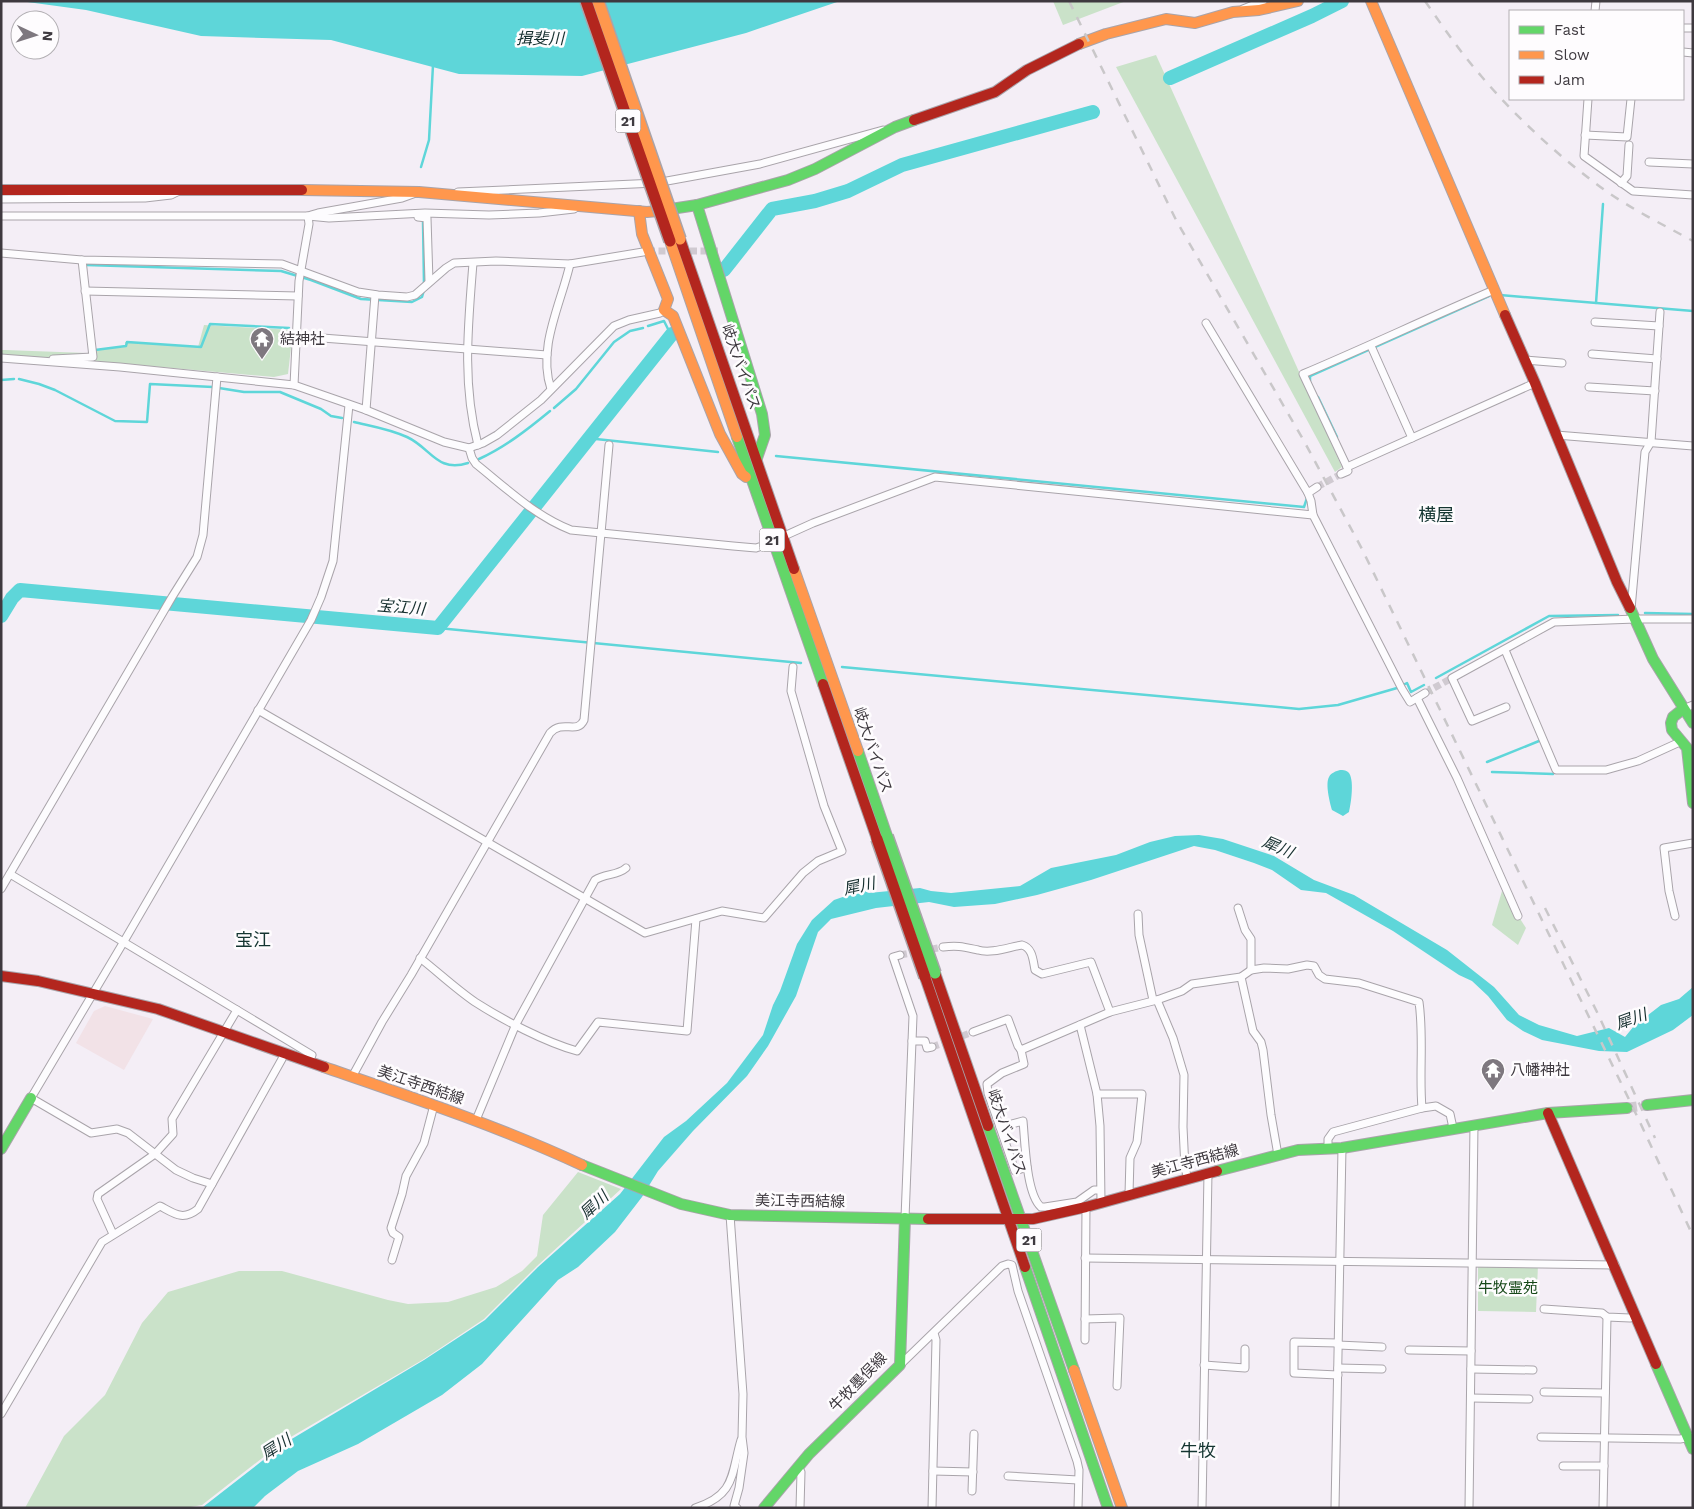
<svg xmlns="http://www.w3.org/2000/svg" width="1694" height="1509" viewBox="0 0 1694 1509" font-family="'Work Sans','Noto Sans JP',sans-serif">
<style>
.commercial{fill:#f2e2e7}
.green{fill:#cae2c9}
.water{fill:#5ed6d9}
.lines{fill:none;stroke-linecap:round;stroke-linejoin:round}
.stream{stroke:#5ed6d9;stroke-width:2.5}
.river{stroke:#5ed6d9;stroke-width:14}
.street-tunnel{stroke:#d0cad1;stroke-width:7;stroke-dasharray:7 3.5;stroke-linecap:butt}
.secondary-tunnel{stroke:#d0cad1;stroke-width:10;stroke-dasharray:10 5;stroke-linecap:butt}
.street-casing{stroke:#a9a4aa;stroke-width:9}
.fast-casing{stroke:#a9a4aa;stroke-width:12}
.slow-casing{stroke:#a9a4aa;stroke-width:12}
.jam-casing{stroke:#a9a4aa;stroke-width:12}
.street{stroke:#fdfcfe;stroke-width:7}
.fast{stroke:#63d668;stroke-width:10}
.slow{stroke:#ff974d;stroke-width:10}
.jam{stroke:#b3261e;stroke-width:10}
.rail{stroke:#c9c7c9;stroke-width:2.5;stroke-dasharray:9 9;stroke-linecap:butt}
.fast-bridge-casing{stroke:#a9a4aa;stroke-width:14;stroke-linecap:butt}
.slow-bridge-casing{stroke:#a9a4aa;stroke-width:14;stroke-linecap:butt}
.jam-bridge-casing{stroke:#a9a4aa;stroke-width:14;stroke-linecap:butt}
.fast-bridge{stroke:#63d668;stroke-width:11}
.slow-bridge{stroke:#ff974d;stroke-width:11}
.jam-bridge{stroke:#b3261e;stroke-width:11}
.labels{text-anchor:middle;dominant-baseline:central;stroke-width:5;stroke-linejoin:round;paint-order:stroke}
.shield{fill:#fefcfe;stroke:#787478;stroke-width:1}
.shield-label{font-size:14px;font-weight:bold;fill:#3e393f}
.poi-label{font-size:15px;fill:#3e393f;stroke:#fefcfe;text-anchor:start}
.street-label{font-size:15px;fill:#3e393f;stroke:#fefcfe}
.park-label{font-size:15px;fill:#174919;stroke:#fefcfe}
.water-label{font-size:16px;font-style:italic;fill:#173030;stroke:#fefcfe}
.quarter-label{font-size:18px;fill:#143531;stroke:#fefcfe}
</style>
<rect width="100%" height="100%" fill="#f4eef6"/>
<path class="commercial" d="M105,1006L153,1019L124,1070L76,1043L94,1011Z"/>
<g class="green">
<path d="M1053,1H1126L1063,25Z"/>
<path d="M1156,55L1342,467L1335,472L1116,67Z"/>
<path d="M204,325L293,330L288,374L274,377L127,364L1,357V350H5L87,353L95,350L125,347V342L198,347Z"/>
<path d="M1502,891L1526,928L1518,945L1492,925Z"/>
<path d="M578,1172L621,1189L537,1266L484,1319L424,1359L284,1441L202,1505L185,1508H25L64,1436L105,1395L142,1323L168,1292L239,1271H282L388,1300L408,1304L448,1302L496,1287L522,1271L537,1256L543,1215Z"/>
<path d="M1478,1264L1538,1265L1536,1312L1478,1311Z"/>
</g>
<g class="water">
<path d="M20,1H840L746,33L582,76L459,74L331,40L201,36L86,10Z"/>
<path d="M1340,770C1343,770 1345,770 1348,772C1355,778 1351,804 1349,812L1343,816L1332,810C1330,803 1325,784 1329,777C1331,773 1336,771 1340,770Z"/>
<path d="M1199,835L1223,839L1274,856L1314,880L1354,895L1447,950L1494,987L1519,1015L1539,1025L1577,1036L1609,1028L1625,1037L1634,1026L1661,1005L1679,999L1693,987V1015L1673,1030L1627,1052L1599,1051L1542,1040L1523,1031L1507,1020L1488,996L1472,981L1459,975L1393,931L1326,893L1301,890L1272,870L1254,863L1215,850L1194,846L1091,880L1037,895L995,904L954,907L929,902L876,908L831,919L818,932L796,996L768,1046L747,1076L693,1131L658,1171L642,1197L615,1232L578,1267L558,1280L482,1364L442,1395L358,1444L298,1471L265,1496L253,1508H196L203,1507L285,1443L424,1360L485,1320L538,1267L620,1194L664,1137L686,1121L727,1083L763,1035L773,1005L780,991L797,944L812,920L834,900L863,890L869,893L920,888L931,891L951,893L1020,886L1051,868L1116,855L1150,842L1175,836Z"/>
</g>
<g class="lines">
<g class="stream">
<path d="M421,167L429,140L433,65"/>
<path d="M423,221L424,284"/>
<path d="M86,265L281,271L311,280L361,299L412,302L422,297L424,290"/>
<path d="M1500,295L1693,311"/>
<path d="M1596,303L1603,204"/>
<path d="M648,326L664,321L671,335"/>
<path d="M95,350L126,346L127,342L201,347L210,324L289,328"/>
<path d="M19,379L39,384L55,390L115,421L147,422L150,384L213,387"/>
<path d="M1,380L14,379"/>
<path d="M1310,381V376L1489,296"/>
<path d="M219,388L244,392H280L321,409L331,416L342,418"/>
<path d="M1318,397L1337,437"/>
<path d="M554,408L576,389L614,342L630,331L643,328"/>
<path d="M354,422C371,426 390,429 407,437C431,448 437,473 468,463"/>
<path d="M591,436L596,439L718,452"/>
<path d="M776,456L1304,507L1307,498"/>
<path d="M479,459C505,447 527,430 550,411"/>
<path d="M1645,613L1693,614"/>
<path d="M438,628L801,663"/>
<path d="M842,667L1299,709L1338,705L1397,688"/>
<path d="M1436,678L1549,616L1618,615"/>
<path d="M1403,685L1407,683L1411,692L1424,685"/>
<path d="M1487,762L1539,741"/>
<path d="M1492,772L1553,774"/>
</g>
<g class="river">
<path d="M1170,78L1312,16L1342,1"/>
<path d="M724,270L772,209L815,201L848,191L902,165L1093,112"/>
<path d="M1,616L12,598L20,590L438,628L672,334"/>
</g>
<g class="street-tunnel">
<path d="M648,251H719"/>
<path d="M1317,487L1341,474"/>
<path d="M1425,693L1452,678"/>
<path d="M900,955L943,947"/>
<path d="M932,1047L973,1032"/>
</g>
<path class="secondary-tunnel" d="M1627,1108L1647,1105"/>
<g class="street-casing">
<g id="street">
<path d="M1243,9L1263,1"/>
<path d="M1595,11L1596,1"/>
<path d="M1683,28H1693"/>
<path d="M1683,52L1693,53"/>
<path d="M1588,99L1584,156L1633,191L1693,195"/>
<path d="M1585,135L1627,137L1631,99"/>
<path d="M1649,162L1693,164"/>
<path d="M1621,183L1627,176L1629,145"/>
<path d="M458,192L656,183L760,164L883,130"/>
<path d="M1,199L145,198L171,195L179,191"/>
<path d="M311,215L318,213L402,198L413,194"/>
<path d="M1,216H308L329,218L425,213L489,215L539,213L574,209"/>
<path d="M418,217L427,218L429,281"/>
<path d="M1,253L82,260L282,264L358,292L378,295L407,297L415,295L446,268L454,263L496,261L570,264L643,252"/>
<path d="M473,263C468,326 462,384 478,445"/>
<path d="M85,291L298,296"/>
<path d="M1595,322L1659,326"/>
<path d="M1206,323L1308,493"/>
<path d="M296,336L547,355"/>
<path d="M1371,346L1412,438"/>
<path d="M1592,354L1657,359"/>
<path d="M1,358L120,367L294,385L366,410L444,442L469,448L483,443L497,435L541,400L614,326L629,320L660,313L664,310"/>
<path d="M53,359L93,357L82,260"/>
<path d="M1525,360L1562,363"/>
<path d="M294,385L299,281L309,224L308,216"/>
<path d="M1589,387L1655,391"/>
<path d="M551,389C537,348 561,304 570,264"/>
<path d="M366,410L375,295"/>
<path d="M1556,435L1693,446"/>
<path d="M469,448L472,458L476,464C506,488 535,516 571,530L733,546L756,548L762,546L813,523L935,477L1313,515"/>
<path d="M1347,467L1303,374C1367,347 1430,317 1494,290"/>
<path d="M1341,474L1348,471L1347,467L1535,383"/>
<path d="M1317,487L1308,493L1311,501L1313,515L1402,689L1410,702L1425,693"/>
<path d="M1631,609L1645,452L1651,442L1660,312"/>
<path d="M1505,650L1556,770H1606L1638,761L1682,741"/>
<path d="M1417,698L1457,778L1518,916"/>
<path d="M1506,707L1472,721L1452,678L1554,622L1636,619H1693"/>
<path d="M1683,709L1693,705"/>
<path d="M258,710L645,933L722,911L764,918L803,873L818,861L842,851L824,806L791,691L793,667"/>
<path d="M10,874L312,1055L309,1062"/>
<path d="M1,889L172,597L197,557L203,535L217,377"/>
<path d="M1238,908L1245,930L1251,939V970"/>
<path d="M1138,914L1139,935L1153,1000"/>
<path d="M1675,916L1669,891L1664,848L1693,843"/>
<path d="M943,947C958,945 964,947 978,950C991,954 1009,947 1022,945C1033,948 1033,961 1035,970L1042,974L1091,962L1110,1012"/>
<path d="M900,955L893,957L913,1016L905,1218"/>
<path d="M420,958C438,972 456,989 475,1002C503,1020 545,1042 577,1051L598,1022L687,1031L696,919"/>
<path d="M1241,977L1253,1031L1261,1042L1263,1050L1271,1115L1278,1155"/>
<path d="M1157,1000L1173,1038L1184,1075L1183,1127L1185,1169L1188,1178"/>
<path d="M1080,1025L1097,1094L1100,1126L1101,1202"/>
<path d="M973,1032L1008,1019L1018,1046L1021,1050"/>
<path d="M912,1041H925L927,1048L932,1047"/>
<path d="M352,1077L382,1022L411,975L550,733C563,719 577,735 584,720L609,445"/>
<path d="M1097,1094H1142L1137,1142L1130,1158L1129,1194"/>
<path d="M476,1120L516,1024L595,880C605,873 617,876 626,868"/>
<path d="M1000,1127L1015,1171L1027,1167"/>
<path d="M1328,1148V1139L1333,1132L1422,1108"/>
<path d="M212,1184L193,1178L176,1170L128,1133L117,1129L91,1133L31,1098L123,943L311,620L321,597L333,561L349,405"/>
<path d="M1100,1190H1094L1077,1202L1045,1207H1041C1026,1194 1025,1141 1023,1121L1000,1127L988,1093L987,1084L1002,1073L1024,1064L1021,1050L1110,1012L1157,1000L1182,991L1192,984L1241,977L1251,970L1264,968L1288,969L1307,965L1314,966L1319,975L1325,979L1359,983L1419,1002C1424,1037 1419,1073 1422,1108L1436,1106L1450,1114L1453,1128"/>
<path d="M730,1215L743,1394L742,1437L744,1453L739,1488L734,1506L737,1508"/>
<path d="M113,1234L97,1199L98,1194L155,1154L173,1134L172,1119L237,1010"/>
<path d="M1085,1258L1615,1265"/>
<path d="M392,1260L399,1237L393,1233L391,1228L402,1194L406,1176L424,1143L434,1105"/>
<path d="M1544,1309L1602,1313L1607,1317L1630,1318L1636,1316"/>
<path d="M1085,1319L1120,1318L1117,1386"/>
<path d="M1085,1340L1086,1207"/>
<path d="M1338,1345L1382,1347"/>
<path d="M1409,1350L1471,1351"/>
<path d="M900,1365L1002,1266L1008,1264L1012,1265L1018,1291L1077,1461L1079,1470L1078,1508"/>
<path d="M1204,1365L1245,1368V1349"/>
<path d="M1338,1368L1382,1369"/>
<path d="M1471,1369L1533,1370"/>
<path d="M1338,1375L1294,1373V1342L1338,1343"/>
<path d="M1544,1392L1605,1393"/>
<path d="M1471,1398L1529,1399"/>
<path d="M1,1414L102,1242L160,1206C175,1214 183,1221 198,1209L282,1059L284,1053"/>
<path d="M1541,1437L1680,1439L1692,1437"/>
<path d="M1563,1466H1604"/>
<path d="M798,1467L801,1472L800,1508"/>
<path d="M933,1471L973,1472"/>
<path d="M1008,1476L1078,1480"/>
<path d="M972,1491L974,1434"/>
<path d="M695,1508C736,1495 731,1474 741,1440"/>
<path d="M932,1508L936,1340L934,1333"/>
<path d="M1202,1508L1208,1173"/>
<path d="M1335,1508L1342,1148"/>
<path d="M1469,1508L1474,1125"/>
<path d="M1603,1508L1607,1317"/>
</g>
</g>
<g class="fast-casing">
<g id="fast">
<path d="M697,205L762,414L765,435L757,458"/>
<path d="M658,211L697,205L788,180L815,169L895,127L914,120"/>
<path d="M737,437L823,684"/>
<path d="M1630,608L1653,659L1693,723"/>
<path d="M1683,709L1673,717L1671,723L1672,730L1687,748L1693,803"/>
<path d="M858,751L887,836"/>
<path d="M1647,1105L1693,1100"/>
<path d="M988,1126L1074,1370"/>
<path d="M1,1149L31,1098"/>
<path d="M582,1165L681,1204L730,1215L928,1219"/>
<path d="M1217,1171L1298,1150L1342,1148L1548,1113L1627,1108"/>
<path d="M1025,1267L1108,1508"/>
<path d="M1656,1364L1693,1449"/>
<path d="M764,1508L809,1454L900,1365L905,1218"/>
</g>
</g>
<g class="slow-casing">
<g id="slow">
<path d="M1371,1L1505,315"/>
<path d="M1079,44L1106,34L1166,19L1195,23L1233,12L1259,10L1298,1"/>
<path d="M302,190L419,192L647,212L658,211"/>
<path d="M639,211L642,234L668,299L664,310L673,316L720,434L742,474L746,477"/>
<path d="M670,241L737,437"/>
<path d="M794,569L858,751"/>
<path d="M324,1067C411,1097 498,1126 582,1165"/>
<path d="M1074,1370L1122,1508"/>
</g>
</g>
<g class="jam-casing">
<g id="jam">
<path d="M914,120L995,92L1027,70L1079,44"/>
<path d="M1,190H302"/>
<path d="M680,239L794,569"/>
<path d="M1505,315L1535,383L1617,582L1630,608"/>
<path d="M823,684L877,839"/>
<path d="M935,973L988,1126"/>
<path d="M1,976L38,981L158,1009L324,1067"/>
<path d="M925,977L1025,1267"/>
<path d="M1548,1113L1656,1364"/>
<path d="M928,1219H1033L1086,1207L1217,1171"/>
</g>
</g>
<use href="#street" class="street"/>
<use href="#fast" class="fast"/>
<use href="#slow" class="slow"/>
<use href="#jam" class="jam"/>
<g class="rail">
<path d="M1069,1L1177,222L1304,441L1362,549L1638,1118L1693,1236"/>
<path d="M1425,1C1443,27 1461,53 1482,77C1515,116 1554,152 1595,183C1625,206 1660,223 1693,241"/>
<path d="M1545,908L1597,1012L1655,1138"/>
</g>
<g class="fast-bridge-casing">
<path id="fast-bridge" d="M887,836L935,973"/>
</g>
<g class="slow-bridge-casing">
<path id="slow-bridge" d="M598,1L680,239"/>
</g>
<g class="jam-bridge-casing">
<g id="jam-bridge">
<path d="M586,1L670,241"/>
<path d="M877,839L925,977"/>
</g>
</g>
<use href="#fast-bridge" class="fast-bridge"/>
<use href="#slow-bridge" class="slow-bridge"/>
<use href="#jam-bridge" class="jam-bridge"/>
</g>
<defs>
<g id="temple-pin" transform="scale(1.25)"><path d="M0 17L-7.5 6A9.5 9.5 0 1 1 7.5 6Z" fill="#7e787f" stroke="#fefcfe"/><path d="M0-6L5-2H3V0L6.5 2.5H4V6H1.5V3h-3V6H-4V2.5H-6.5L-3 0V-2H-5Z" fill="#fff"/></g>
</defs>
<g fill-rule="evenodd">
<use href="#temple-pin" x="262" y="339"/>
<use href="#temple-pin" x="1493" y="1070"/>
</g>
<g class="labels">
<g class="shield">
<rect x="615.5" y="109.5" width="25" height="23" rx="4"/>
<rect x="759.5" y="528.5" width="25" height="23" rx="4"/>
<rect x="1016.5" y="1228.5" width="25" height="23" rx="4"/>
</g>
<g class="shield-label">
<text x="628" y="121">21</text>
<text x="772" y="540">21</text>
<text x="1029" y="1240">21</text>
</g>
<g class="poi-label">
<text x="280" y="339">結神社</text>
<text x="1510" y="1070">八幡神社</text>
</g>
<g class="street-label">
<text transform="translate(741 367) rotate(71)">岐大バイパス</text>
<text transform="translate(873 750) rotate(71)">岐大バイパス</text>
<text transform="translate(421 1085) rotate(19)">美江寺西結線</text>
<text transform="translate(1007 1132) rotate(71)">岐大バイパス</text>
<text transform="translate(1195 1161) rotate(-15)">美江寺西結線</text>
<text transform="translate(800 1201) rotate(1)">美江寺西結線</text>
<text transform="translate(858 1382) rotate(-46)">牛牧墨俣線</text>
</g>
<g class="park-label">
<text x="1508" y="1288">牛牧霊苑</text>
</g>
<g class="water-label">
<text x="540" y="38">揖斐川</text>
<text transform="translate(401 607) rotate(5)">宝江川</text>
<text transform="translate(1278 847) rotate(23)">犀川</text>
<text transform="translate(859 886) rotate(-12)">犀川</text>
<text transform="translate(1631 1019) rotate(-20)">犀川</text>
<text transform="translate(594 1205) rotate(-43)">犀川</text>
<text transform="translate(276 1447) rotate(-33)">犀川</text>
</g>
<g class="quarter-label">
<text x="1436" y="514">横屋</text>
<text x="253" y="939">宝江</text>
<text x="1198" y="1450">牛牧</text>
</g>
</g>
<rect width="1694" height="1509" fill="none" stroke="#3e393f" stroke-width="5"/>
<rect x="1509" y="10" width="175" height="90" fill="#fefcfe" stroke="#b1aeb2"/>
<rect x="1519" y="26" width="25" height="8" fill="#63d668" stroke="#b1aeb2"/>
<text x="1554" y="35" font-size="15" fill="#3e393f">Fast</text>
<rect x="1519" y="51" width="25" height="8" fill="#ff974d" stroke="#b1aeb2"/>
<text x="1554" y="60" font-size="15" fill="#3e393f">Slow</text>
<rect x="1519" y="76" width="25" height="8" fill="#b3261e" stroke="#b1aeb2"/>
<text x="1554" y="85" font-size="15" fill="#3e393f">Jam</text>
<g transform="translate(35 35) rotate(94)"><circle r="24" fill="#fefcfe" stroke="#b1aeb2"/>
<path d="M0-4L9 19L0 12L-9 19Z" fill="#7e787f"/>
<text y="-8" font-size="14" font-weight="bold" text-anchor="middle" fill="#3e393f">N</text>
</g>
</svg>
